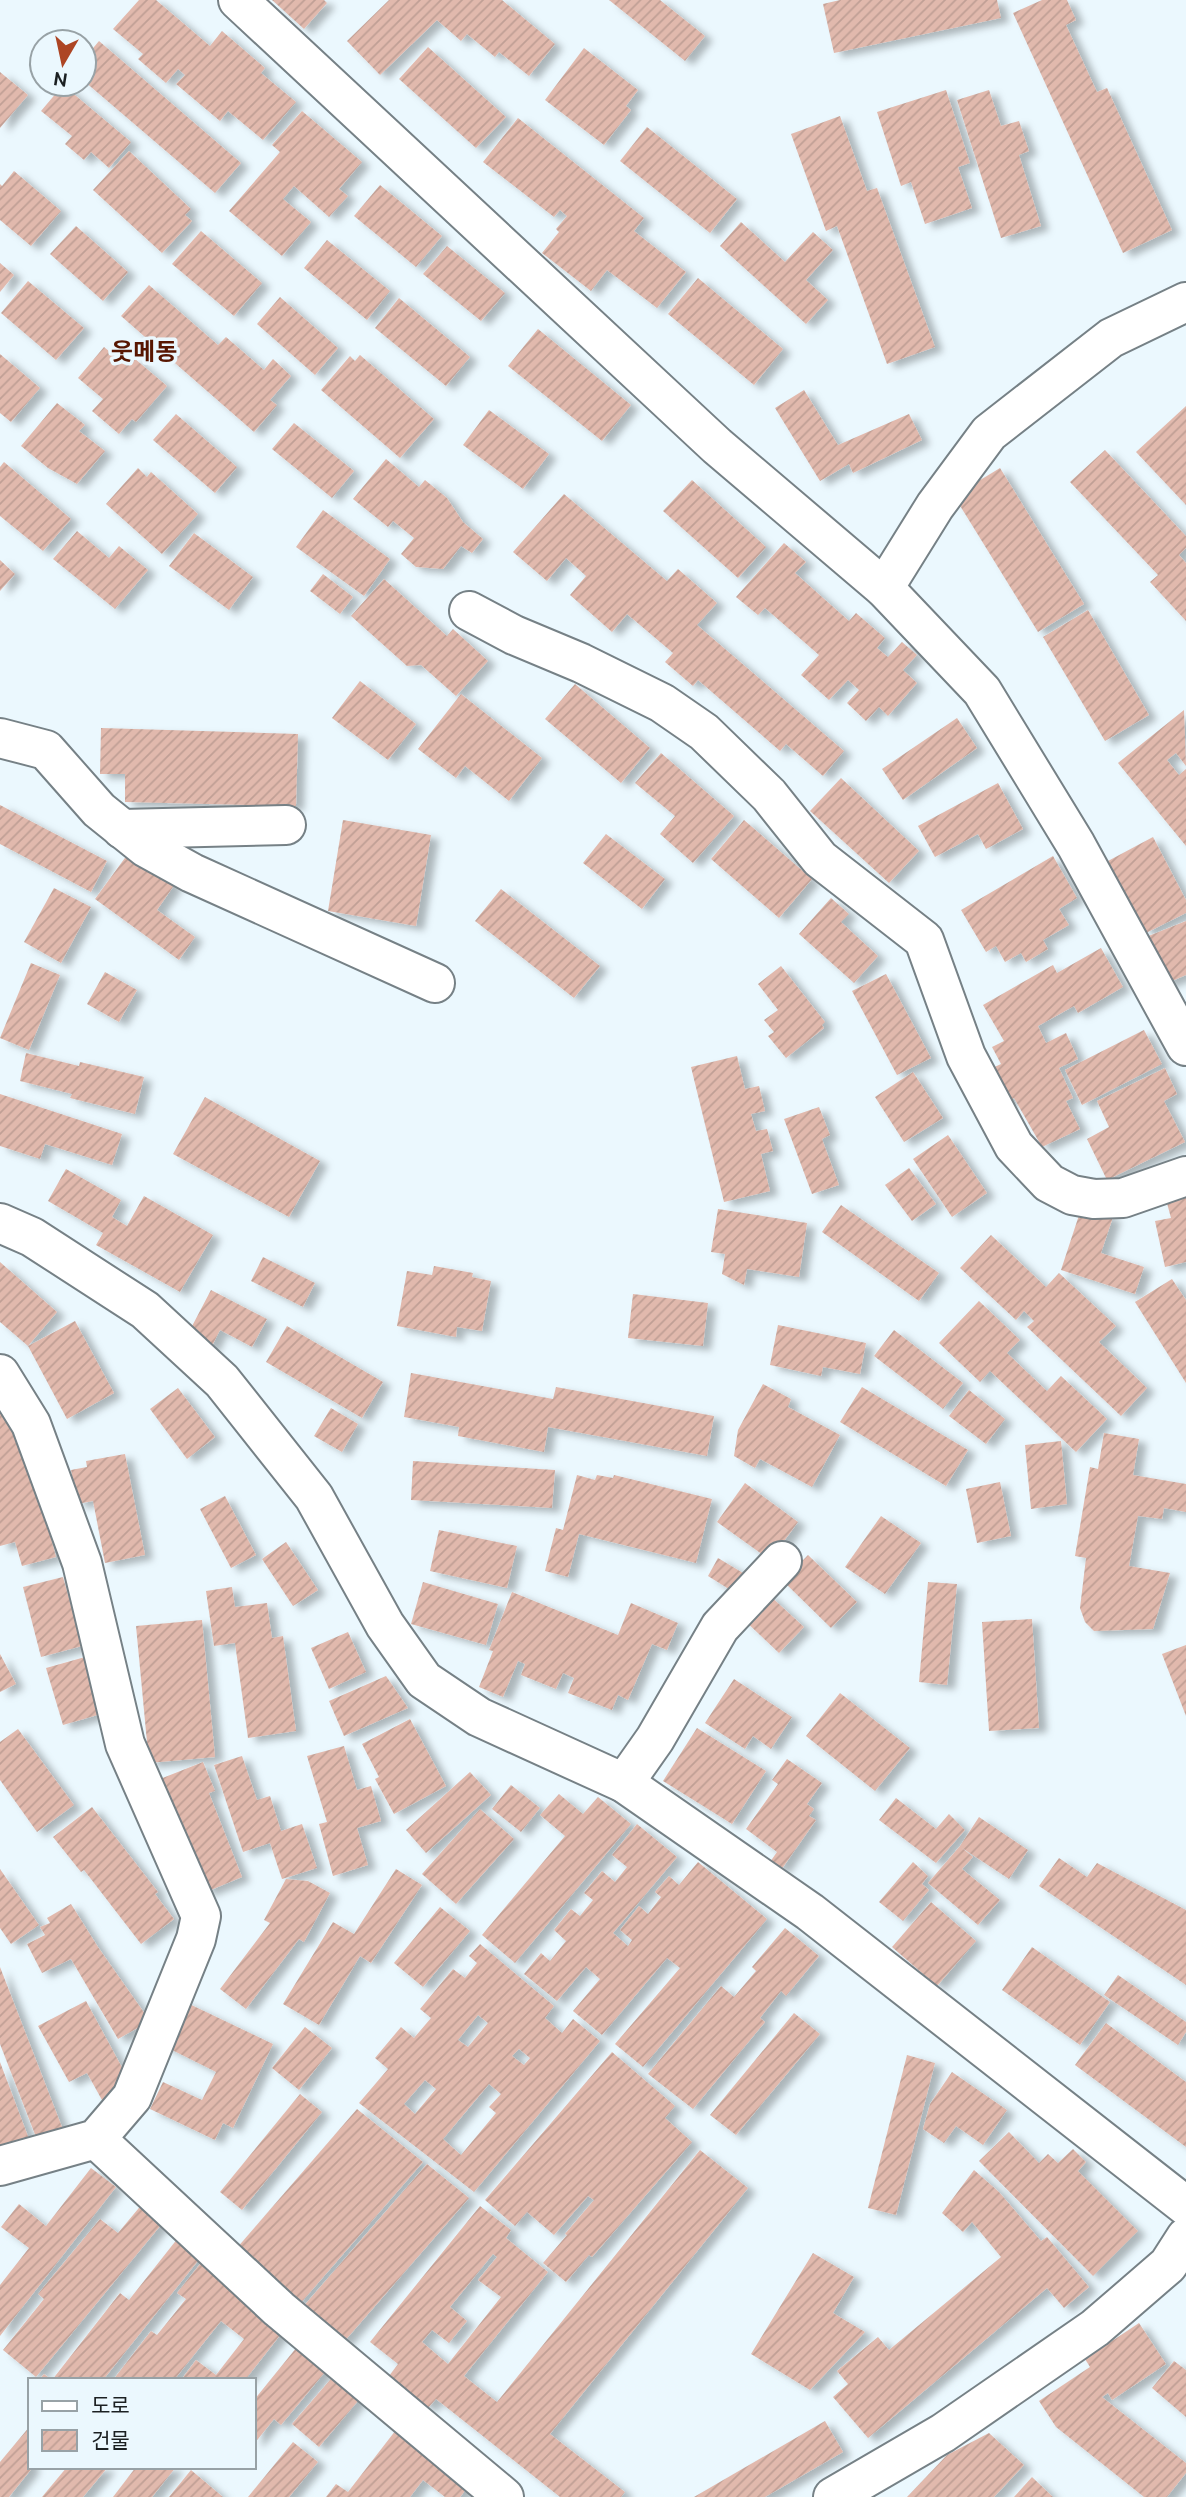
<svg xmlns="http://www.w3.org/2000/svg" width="1186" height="2497" viewBox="0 0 1186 2497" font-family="Ubuntu,'Noto Sans KR',sans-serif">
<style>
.building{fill:url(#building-hatch);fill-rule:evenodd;filter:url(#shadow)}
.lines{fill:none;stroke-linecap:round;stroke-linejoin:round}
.minor-casing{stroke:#768186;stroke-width:42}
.minor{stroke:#fff;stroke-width:38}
.labels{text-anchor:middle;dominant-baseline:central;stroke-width:7;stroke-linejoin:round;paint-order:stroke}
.quarter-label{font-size:24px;font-weight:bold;fill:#571601;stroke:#ebf8fe}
</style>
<defs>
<pattern id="building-hatch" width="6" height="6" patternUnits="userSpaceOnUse" patternTransform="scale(1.75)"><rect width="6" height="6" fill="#e1b9ad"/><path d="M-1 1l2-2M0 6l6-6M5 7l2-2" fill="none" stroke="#c09f95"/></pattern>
<filter id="shadow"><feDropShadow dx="8" dy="4.5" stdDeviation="3.5" flood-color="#0004"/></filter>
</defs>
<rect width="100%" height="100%" fill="#ebf8fe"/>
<g class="building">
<path d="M139,0H156L210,46L222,31L265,68L261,73L296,102L263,140L228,111L220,121L176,84L185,75L178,69L166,83L138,59L143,54L113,29Z"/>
<path d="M272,0H324L327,3L304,29Z"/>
<path d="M389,0H502L555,44L529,76L499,52L495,57L467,34L461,41L437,20L380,75L347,41Z"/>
<path d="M609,0H660L705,36L685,61Z"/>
<path d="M840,0H997L1001,18L834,53L823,4Z"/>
<path d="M1042,0H1067L1076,20L1066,25L1097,92L1107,88L1172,230L1123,253L1013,13Z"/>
<path d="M99,41L241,163L215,193L84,81V59Z"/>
<path d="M428,47L506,117L476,148L399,79Z"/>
<path d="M584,48L638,90L626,106L631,110L604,145L545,100Z"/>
<path d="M0,72L28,95L0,128Z"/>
<path d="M63,85L131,142L109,168L91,152L84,160L65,144L72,136L41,111Z"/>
<path d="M946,90L970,163L958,167L972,208L925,224L911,182L901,186L877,112Z"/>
<path d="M989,90L1001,126L1019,121L1029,151L1019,155L1041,226L1001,238L957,100Z"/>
<path d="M302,111L362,162L339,189L348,196L329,217L294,186L283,199L311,222L282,256L229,211L280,152L272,145Z"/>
<path d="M840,116L867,191L877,188L935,347L887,364L837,226L826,231L791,134Z"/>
<path d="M518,118L644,218L634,231L686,272L657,308L607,270L591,291L542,253L559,232L556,229L567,216L560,210L554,217L483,162Z"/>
<path d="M647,127L737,199L710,233L620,161Z"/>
<path d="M129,151L191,209L185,215L192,221L162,253L93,190Z"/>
<path d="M14,171L61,211L31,246L0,220V184L2,186Z"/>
<path d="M380,185L442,236L416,267L354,216Z"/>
<path d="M741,222L785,262L813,232L833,250L806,280L828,300L806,324L720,246Z"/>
<path d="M76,226L128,272L103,301L50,254Z"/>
<path d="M201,231L262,283L234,316L172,264Z"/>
<path d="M327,240L390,291L367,320L304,268Z"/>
<path d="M447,246L505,293L481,321L423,274Z"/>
<path d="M0,263L14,275L0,292Z"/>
<path d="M698,278L783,349L754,385L668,314Z"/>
<path d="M28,281L84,328L56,360L1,313Z"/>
<path d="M149,285L218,345L226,337L264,370L273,359L291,376L270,400L277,405L254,432L121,316Z"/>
<path d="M280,297L338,348L315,375L257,324Z"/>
<path d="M399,298L470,357L446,386L375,328Z"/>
<path d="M538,329L631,405L602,441L508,366Z"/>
<path d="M104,347L127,366L134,358L167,386L136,422L132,419L119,434L92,411L103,399L78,378Z"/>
<path d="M0,354L40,388L11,422L0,413Z"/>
<path d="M360,355L434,419L400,458L321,390L350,356L355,361Z"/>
<path d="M804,390L838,445L909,414L922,440L853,473L849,464L820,481L775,408Z"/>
<path d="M57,403L85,425L79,431L105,451L77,484L48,468L21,446Z"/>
<path d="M1186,406V505L1136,452Z"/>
<path d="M489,410L549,454L523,489L463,445Z"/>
<path d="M176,414L237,467L215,493L153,440Z"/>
<path d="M294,423L354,471L332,498L272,449Z"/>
<path d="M1105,450L1186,536V548L1179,555L1186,563V621L1150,582L1158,575L1070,482Z"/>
<path d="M386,459L419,487L425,480L447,498L463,522L483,539L472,553L461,546L443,569L416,567L401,554L414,538L393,521L388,527L353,499Z"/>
<path d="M4,462L71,519L43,551L0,516V467Z"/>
<path d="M138,468L147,477L151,472L198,514L162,554L106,504Z"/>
<path d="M1000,468L1084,604L1038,632L954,496Z"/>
<path d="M692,480L766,547L738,578L663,511Z"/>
<path d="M564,494L667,581L678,569L717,603L697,625L844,751L823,776L786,744L780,751L698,680L693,686L665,662L673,653L627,614L612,632L570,595L586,576L566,558L547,581L513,552Z"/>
<path d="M323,510L390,559L364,596L296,547Z"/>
<path d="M77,531L109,558L119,546L148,570L115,609L53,559Z"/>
<path d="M194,533L253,577L229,610L169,566Z"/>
<path d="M784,543L806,562L795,573L849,621L856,613L885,638L877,648L888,657L902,642L917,655L903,670L917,683L888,716L879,707L866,721L847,703L859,690L848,680L829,700L801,675L819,655L765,608L758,615L736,597Z"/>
<path d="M0,560L15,574L0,591Z"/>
<path d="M323,574L353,597L340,614L310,591Z"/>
<path d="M384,579L447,636L453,629L488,661L456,696L421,665L407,666L351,616Z"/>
<path d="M1088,610L1149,715L1105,741L1043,637Z"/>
<path d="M360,681L416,724L388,760L332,718Z"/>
<path d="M575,684L650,748L621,783L545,719Z"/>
<path d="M461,694L542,758L509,801L465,766L456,778L418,749Z"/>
<path d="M1184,710L1186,766L1176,753L1167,760L1179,775L1186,769V846L1118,763Z"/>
<path d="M957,718L977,748L903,800L882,769Z"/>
<path d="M101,728L298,734L296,806L125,802V774H100Z"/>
<path d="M661,753L734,816L693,863L660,834L675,816L635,783Z"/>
<path d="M841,778L919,851L889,883L810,811Z"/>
<path d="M998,783L1023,829L986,849L978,834L935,857L918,826Z"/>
<path d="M0,805L107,861L91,892L0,844Z"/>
<path d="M343,820L431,835L416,926L328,911Z"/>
<path d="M744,820L812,879L779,918L711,859Z"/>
<path d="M606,834L665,879L642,909L583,863Z"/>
<path d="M1153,837L1186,900V913L1146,933L1108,861Z"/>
<path d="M130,851L175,884L157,910L195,937L179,960L95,899Z"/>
<path d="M1053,856L1077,898L1059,909L1069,925L1043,940L1048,949L1026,962L1021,953L1005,962L996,946L986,952L961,910Z"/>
<path d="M54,888L91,907L61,963L24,942Z"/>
<path d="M501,889L600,966L574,998L475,921Z"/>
<path d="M831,898L849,914L841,922L878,956L854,983L799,934Z"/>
<path d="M1186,921V975L1165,984L1146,937Z"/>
<path d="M1101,948L1123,987L1078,1013L1074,1006L1038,1026L1046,1043L1066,1033L1078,1059L1059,1068L1073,1098L1066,1101L1080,1129L1042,1147L1014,1098L1005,1103L988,1070L1001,1064L992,1047L1004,1041L983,1005L1053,965L1057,973Z"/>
<path d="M31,963L60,975L29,1050L0,1038Z"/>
<path d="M781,966L825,1022L822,1025L824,1028L786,1058L768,1036L774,1032L764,1020L778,1010L758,984Z"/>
<path d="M105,972L137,990L119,1022L87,1004Z"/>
<path d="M886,974L931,1058L897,1075L852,991Z"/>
<path d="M1144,1030L1162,1064L1082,1105L1065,1070Z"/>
<path d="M26,1053L79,1066L80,1062L144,1077L135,1114L70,1098L72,1094L20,1081Z"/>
<path d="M737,1056L745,1089L759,1086L765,1111L751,1114L756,1131L767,1129L773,1151L761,1154L770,1191L724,1202L691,1067Z"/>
<path d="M1165,1068L1177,1094L1164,1101L1185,1142L1107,1180L1087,1139L1109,1127L1097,1101Z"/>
<path d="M913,1072L943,1118L904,1142L875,1097Z"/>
<path d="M0,1094L122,1134L112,1165L45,1144L40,1159L0,1146Z"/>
<path d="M205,1097L320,1161L289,1217L173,1154Z"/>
<path d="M819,1107L830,1135L822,1139L839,1185L812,1194L784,1119Z"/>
<path d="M948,1135L987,1193L952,1217L913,1159Z"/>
<path d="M909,1168L936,1204L912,1221L885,1185Z"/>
<path d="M66,1169L121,1200L112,1217L127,1226L144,1196L213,1235L180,1292L96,1245L103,1233L48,1201Z"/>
<path d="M1186,1187V1262L1165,1267L1155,1221L1171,1218L1164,1192Z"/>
<path d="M841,1205L939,1273L919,1301L822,1232Z"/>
<path d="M1082,1206L1113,1217L1101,1253L1144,1267L1135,1294L1061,1270Z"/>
<path d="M718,1209L807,1223L799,1277L747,1269L744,1285L722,1274L725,1254L711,1252Z"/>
<path d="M991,1235L1046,1287L1059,1273L1116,1326L1099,1342L1147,1388L1121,1416L1027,1327L1034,1321L1024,1311L1016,1320L960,1268Z"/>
<path d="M263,1257L315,1283L303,1307L251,1281Z"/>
<path d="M0,1262L57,1312L28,1346L75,1321L114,1393L67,1419L28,1346L0,1322Z"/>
<path d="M434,1266L473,1273L472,1277L491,1281L482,1331L457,1327L456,1337L397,1326L407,1271L432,1275Z"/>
<path d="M1172,1279L1186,1300V1383L1135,1302Z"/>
<path d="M211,1290L267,1319L252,1347L220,1330L210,1350L190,1330Z"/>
<path d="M633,1294L708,1303L703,1346L628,1338Z"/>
<path d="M979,1301L1020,1340L1007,1353L1047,1391L1061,1376L1107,1419L1076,1452L990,1371L980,1382L939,1343Z"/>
<path d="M778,1325L866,1343L860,1374L823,1367L821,1376L770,1365Z"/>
<path d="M287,1326L383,1382L362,1418L266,1362Z"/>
<path d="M894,1330L963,1383L943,1409L874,1356Z"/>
<path d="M411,1373L553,1399L556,1387L714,1416L707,1456L548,1427L544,1452L458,1436L459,1427L404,1417Z"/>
<path d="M763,1384L791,1399L788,1407L840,1435L812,1487L760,1459L755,1468L734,1456L738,1430Z"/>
<path d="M862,1387L968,1450L946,1486L840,1422Z"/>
<path d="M178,1388L215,1437L187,1459L150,1409Z"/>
<path d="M969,1390L1005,1419L986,1444L949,1416Z"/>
<path d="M0,1396L36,1482L56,1557L22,1566L15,1542L0,1546Z"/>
<path d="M331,1408L358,1424L342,1452L314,1436Z"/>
<path d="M1104,1433L1139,1439L1133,1475L1186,1484V1512L1164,1508L1162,1519L1138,1516L1129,1566L1170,1573L1153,1629L1094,1631L1085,1622L1080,1608L1086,1558L1075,1556L1090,1467L1098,1469Z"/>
<path d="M1061,1441L1067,1504L1031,1509L1025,1445Z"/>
<path d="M125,1454L145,1555L105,1563L93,1501L77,1504L71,1470L87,1467L86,1461Z"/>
<path d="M413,1461L555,1470L552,1508L411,1500Z"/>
<path d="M577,1475L595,1480L597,1475L613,1478L614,1475L712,1499L696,1563L579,1534L568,1577L545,1571L556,1528L563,1530Z"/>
<path d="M1000,1482L1011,1536L977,1543L966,1489Z"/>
<path d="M745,1483L798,1522L770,1560L717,1522Z"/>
<path d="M225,1496L256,1555L231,1568L200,1509Z"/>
<path d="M881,1516L921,1543L885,1594L845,1567Z"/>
<path d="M439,1530L517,1546L507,1588L430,1571Z"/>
<path d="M286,1542L318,1590L293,1606L262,1559Z"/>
<path d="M808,1555L857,1602L831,1628L783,1581Z"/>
<path d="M718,1558L743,1573L732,1591L708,1576Z"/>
<path d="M63,1577L82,1646L41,1657L23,1587Z"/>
<path d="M423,1582L498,1604L486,1645L411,1624Z"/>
<path d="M928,1582L957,1584L947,1685L919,1682Z"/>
<path d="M232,1587L235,1607L267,1603L272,1638L283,1636L296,1731L248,1738L235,1643L214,1646L206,1591Z"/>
<path d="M512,1592L618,1635L631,1603L678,1623L667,1650L652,1644L628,1700L618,1695L612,1710L568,1693L574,1678L563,1673L556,1689L521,1675L525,1664L518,1661L503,1697L479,1687L493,1651L489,1650Z"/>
<path d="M767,1593L804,1627L779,1653L743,1619Z"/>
<path d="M1032,1619L1039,1728L989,1731L982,1622Z"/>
<path d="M202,1620L215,1757L149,1763L136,1626Z"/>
<path d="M348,1632L366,1672L329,1689L311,1648Z"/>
<path d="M1186,1645V1716L1162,1654Z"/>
<path d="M0,1654L16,1684L0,1692Z"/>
<path d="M85,1657L101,1714L63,1725L46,1668Z"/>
<path d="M386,1676L408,1708L344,1736L329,1701Z"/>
<path d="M734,1679L792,1717L771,1749L753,1736L745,1749L705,1723Z"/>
<path d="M840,1693L910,1748L875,1791L806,1736Z"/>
<path d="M410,1719L446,1786L394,1814L375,1779L379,1777L362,1744Z"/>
<path d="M697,1728L766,1771L732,1824L663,1781Z"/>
<path d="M18,1729L74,1805L37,1832L0,1780V1742Z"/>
<path d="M344,1746L357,1790L371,1786L381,1821L357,1828L368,1865L333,1876L319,1824L327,1822L307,1756Z"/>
<path d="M242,1756L257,1800L270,1796L281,1831L302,1824L317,1868L282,1879L270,1843L243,1852L214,1765Z"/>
<path d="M787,1759L822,1783L807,1804L814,1809L809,1816L816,1820L781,1870L770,1862L777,1852L746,1829L778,1784L772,1780Z"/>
<path d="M203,1762L215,1791L209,1793L242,1877L206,1892L150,1783Z"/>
<path d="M470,1772L491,1795L426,1853L406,1830Z"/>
<path d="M511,1785L540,1808L521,1832L492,1809Z"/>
<path d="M559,1794L583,1814L598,1797L631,1824L515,1963L482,1935L565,1836L540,1815Z"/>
<path d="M896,1798L936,1829L949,1814L965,1830L936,1863L879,1820Z"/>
<path d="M92,1807L158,1892L155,1894L174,1919L141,1944L84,1870L81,1872L53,1837Z"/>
<path d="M480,1809L514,1839L456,1904L422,1874Z"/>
<path d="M979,1817L1028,1850L1009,1879L962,1848L973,1857L962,1869L1000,1900L978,1925L928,1883L960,1846Z"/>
<path d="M637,1824L677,1857L613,1933L628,1946L632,1940L620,1930L639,1906L648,1914L661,1897L655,1892L669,1876L679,1885L698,1862L767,1919L643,2067L615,2044L680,1968L667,1958L602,2035L573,2011L600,1979L586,1967L557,2001L524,1974L541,1953L550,1961L566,1941L554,1930L571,1909L580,1916L593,1900L584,1893L602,1871L615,1882L627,1867L612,1855Z"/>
<path d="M1059,1858L1087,1877L1097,1863L1186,1910V1985L1039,1886Z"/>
<path d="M913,1862L928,1876L922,1884L929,1890L903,1921L879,1902Z"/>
<path d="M0,1869L39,1925L11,1944L0,1928Z"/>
<path d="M396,1869L422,1885L371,1963L360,1956L319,2025L283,2004L333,1922L354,1934Z"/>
<path d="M286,1879L308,1881L330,1893L304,1942L299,1939L246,2009L220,1989L270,1923L264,1920Z"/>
<path d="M931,1902L976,1941L937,1986L892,1947Z"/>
<path d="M71,1904L98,1947L150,2021L118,2039L71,1959L42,1973L27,1944L45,1935L40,1927L50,1923L47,1918Z"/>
<path d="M440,1907L470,1931L423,1987L394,1963Z"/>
<path d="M785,1928L819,1956L786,1996L781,1991L760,2018L765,2022L693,2109L648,2074L721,1986L734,1997L756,1971L752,1967Z"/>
<path d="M480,1944L554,2006L545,2018L562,2033L573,2019L600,2041L474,2192L359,2103L388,2069L375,2058L401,2027L414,2038L431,2018L420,2009L453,1969L465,1978L477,1963L469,1956ZM478,2015L488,2023L468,2047L458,2040ZM519,2049L530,2058L524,2065L512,2056ZM425,2080L436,2089L415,2114L404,2104ZM489,2084L501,2094L489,2107L496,2113L461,2155L443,2139Z"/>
<path d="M1032,1947L1110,2002L1080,2045L1002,1990Z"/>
<path d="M0,1967L62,2127L36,2137L0,2044Z"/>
<path d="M1118,1975L1186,2022V2032L1178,2045L1104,1995Z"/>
<path d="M181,2000L273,2044L233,2128L223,2123L215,2140L150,2109L163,2082L202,2100L216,2072L160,2044Z"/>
<path d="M86,2001L131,2084L102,2100L87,2073L69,2082L38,2026Z"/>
<path d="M794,2013L820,2034L736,2135L710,2115Z"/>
<path d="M1106,2023L1186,2082V2147L1075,2065Z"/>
<path d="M305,2027L332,2048L299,2090L272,2068Z"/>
<path d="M612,2052L675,2106L665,2118L692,2142L592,2257L589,2255L566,2282L543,2263L567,2235L565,2234L594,2200L588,2196L554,2235L527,2212L515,2226L485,2200Z"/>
<path d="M907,2055L935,2063L896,2215L868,2208Z"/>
<path d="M0,2062L29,2139L0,2150Z"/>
<path d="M952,2072L1007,2110L983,2145L956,2126L944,2143L923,2129L930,2104Z"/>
<path d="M300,2094L322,2112L242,2210L220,2192Z"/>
<path d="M357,2109L423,2162L299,2305L236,2249Z"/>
<path d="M1009,2132L1039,2163L1048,2154L1058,2163L1073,2149L1086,2162L1078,2171L1138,2231L1093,2276L979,2161Z"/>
<path d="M700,2150L748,2188L550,2434L625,2492L621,2497H560L436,2399L428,2408L389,2376L398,2364L370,2342L480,2206L511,2230L506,2238L548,2272L464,2376L497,2402ZM493,2254L497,2257L478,2280L501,2297L448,2364L422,2342L432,2330L449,2343L467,2321L450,2307Z"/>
<path d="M427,2164L469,2198L342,2344L302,2308Z"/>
<path d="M91,2168L116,2187L0,2336V2285L29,2248L1,2227L19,2204L46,2226Z"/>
<path d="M974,2170L999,2192L1041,2241L1047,2237L1089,2287L1064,2308L1047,2288L868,2438L833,2397L848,2384L837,2371L878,2337L889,2350L1001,2257L972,2222L963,2232L942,2213Z"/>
<path d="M143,2203L165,2220L36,2377L3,2350L44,2299L38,2294L100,2219L118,2233Z"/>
<path d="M178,2238L201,2257L103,2380H39L44,2374L52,2380L120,2293L129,2300Z"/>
<path d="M813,2253L854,2277L833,2313L865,2332L810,2390L751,2354Z"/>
<path d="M204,2259L288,2325L245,2380H181L196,2360L216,2375L244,2339L221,2321L174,2380H113L151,2331L157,2335L186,2299L177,2293Z"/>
<path d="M1139,2323L1166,2364L1112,2400L1108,2393L1102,2397L1186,2463V2473L1167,2497H1144L1056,2427L1039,2401L1090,2367L1085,2359Z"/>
<path d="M301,2342L330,2366L281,2425L274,2419L254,2444V2400Z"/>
<path d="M1174,2361L1186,2370V2417L1152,2388Z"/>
<path d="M336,2373L363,2395L319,2447L292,2424Z"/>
<path d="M825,2421L843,2452L765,2497H694Z"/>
<path d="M30,2426V2467H33L9,2497H0V2462Z"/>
<path d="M399,2426L471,2483L460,2497H445L423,2480L410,2497H326L336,2484L348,2492Z"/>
<path d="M989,2433L1024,2465L994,2497H907L947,2455Z"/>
<path d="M293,2442L318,2462L289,2497H248Z"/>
<path d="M67,2467H108L83,2497H42Z"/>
<path d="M136,2467H176L152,2497H113Z"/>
<path d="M191,2470L223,2497H169Z"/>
<path d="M1032,2477L1053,2497H1014Z"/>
</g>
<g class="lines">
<g class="minor-casing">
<g id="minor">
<path d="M238,0L717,446L884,588L982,691L1076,845L1186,1046"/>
<path d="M884,588L935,506L989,433L1111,338L1186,302"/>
<path d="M469,611L514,635L581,663L662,703L704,732L769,795L820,859L924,940L966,1056L1014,1146L1049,1183L1072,1195L1094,1199L1123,1198L1186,1176"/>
<path d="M0,738L46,750L99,810L145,847L192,873L435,983"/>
<path d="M122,829L286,825"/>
<path d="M0,1223L32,1237L145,1310L222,1381L314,1497L385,1625L424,1680L479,1717L624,1783L810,1912L1186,2206"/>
<path d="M0,1374L31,1424L82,1563L125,1744L201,1916L196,1939L132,2097L96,2139L0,2166"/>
<path d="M624,1783L655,1739L720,1627L782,1561"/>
<path d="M96,2139L279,2309L504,2497"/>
<path d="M833,2497L943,2433L1095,2328L1168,2265L1186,2237"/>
</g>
</g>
<use href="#minor" class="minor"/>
</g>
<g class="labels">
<g class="quarter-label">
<text x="144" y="351">웃메동</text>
</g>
</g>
<rect x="28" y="2378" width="228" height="91" fill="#ebf8fe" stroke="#98a2a6" stroke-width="2"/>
<rect x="42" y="2401" width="35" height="10" fill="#ffffff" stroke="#98a2a6" stroke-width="2"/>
<text x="91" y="2413" font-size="21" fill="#1b2022">도로</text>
<rect x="42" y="2430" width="35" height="21" fill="url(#building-hatch)" stroke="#98a2a6" stroke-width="2"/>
<text x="91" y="2448" font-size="21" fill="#1b2022">건물</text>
<g transform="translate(63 63) rotate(189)"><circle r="33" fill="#ebf8fe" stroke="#98a2a6" stroke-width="2"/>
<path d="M0-5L12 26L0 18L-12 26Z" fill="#ad4524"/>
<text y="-10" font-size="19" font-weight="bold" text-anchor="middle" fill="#1b2022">N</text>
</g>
</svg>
